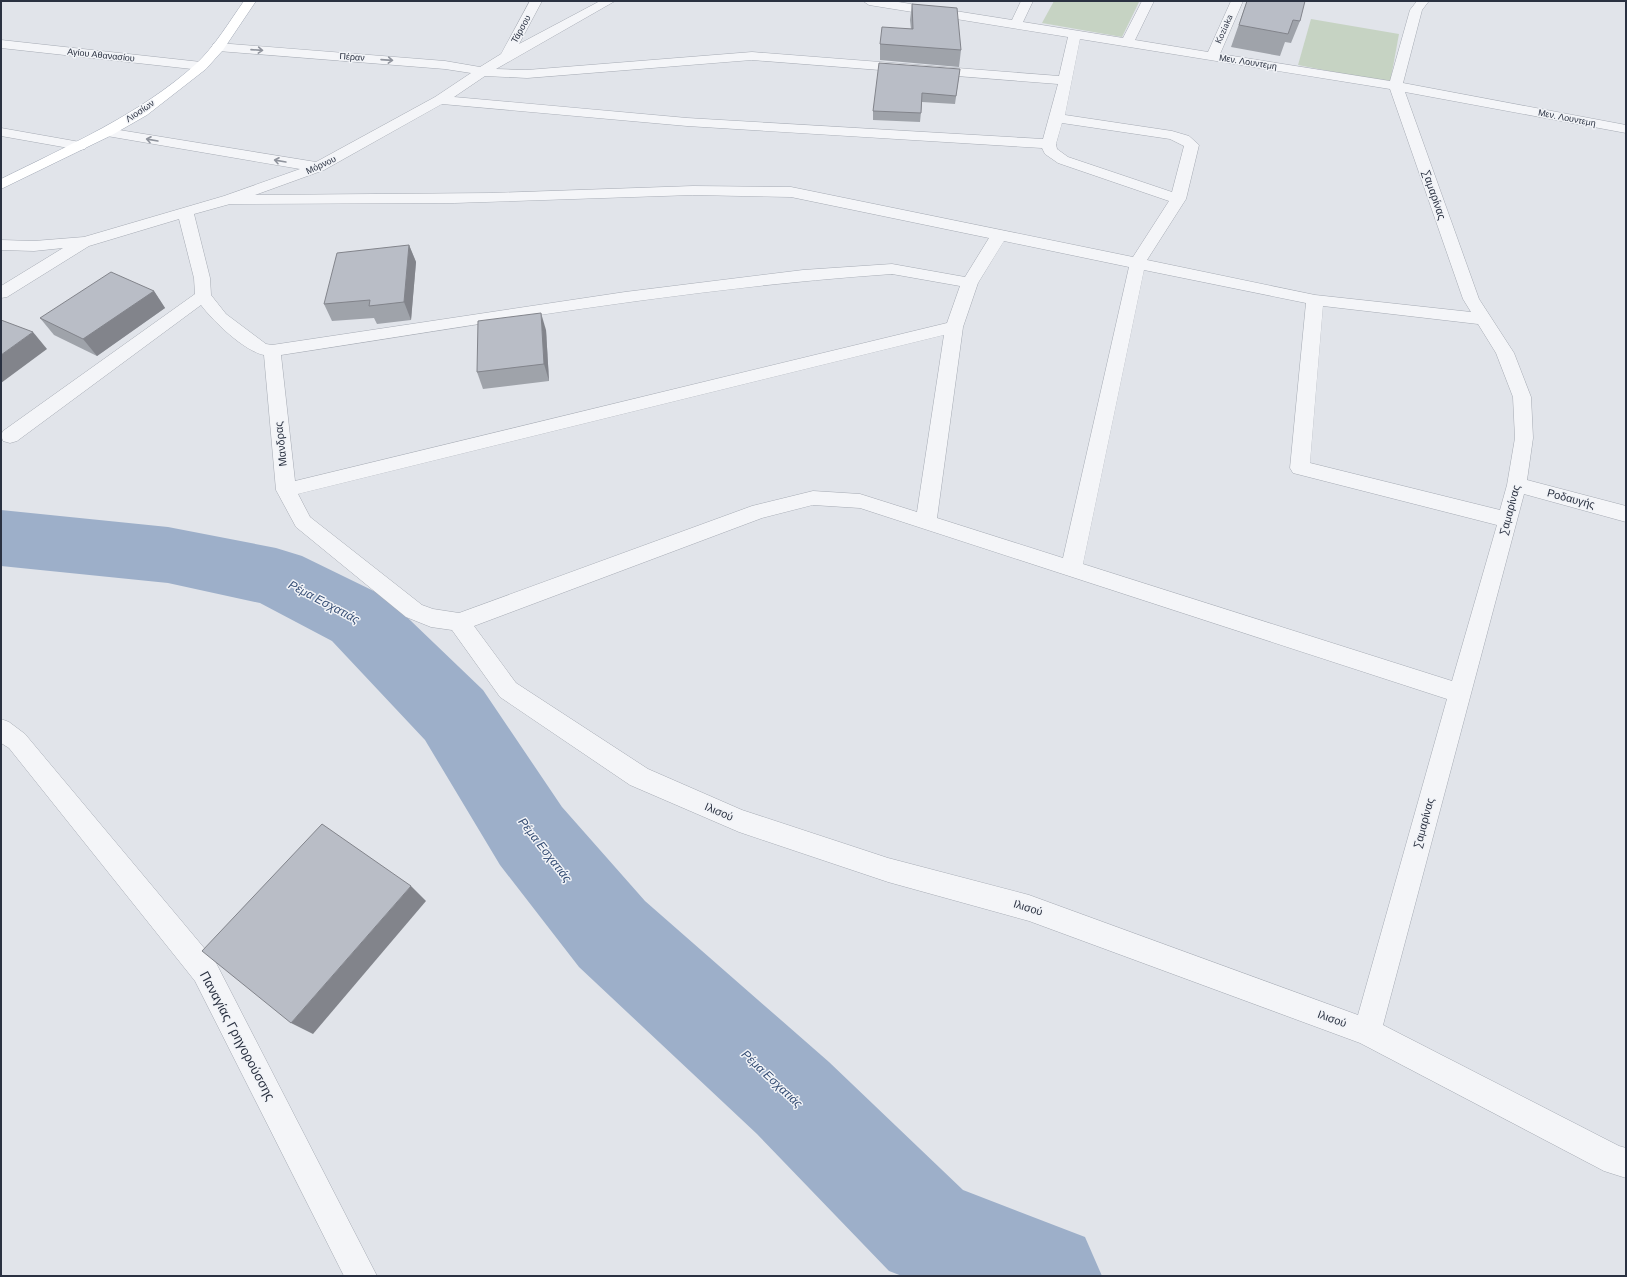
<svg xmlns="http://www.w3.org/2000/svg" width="1627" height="1277" viewBox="0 0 1627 1277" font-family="'Nunito Sans',sans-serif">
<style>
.green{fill:#c6d3c3}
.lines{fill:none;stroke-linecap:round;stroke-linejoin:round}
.river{fill:#9dafc9;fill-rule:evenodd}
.minor-casing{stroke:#a6abb4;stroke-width:1}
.major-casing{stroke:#a1a8b5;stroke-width:1}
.minor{fill:#f4f5f8;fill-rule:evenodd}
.major{fill:#fff;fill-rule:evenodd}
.wall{fill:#9fa3aa}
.shaded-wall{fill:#82848b}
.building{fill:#b9bdc6;stroke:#82848b}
.oneway{stroke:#8f939c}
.labels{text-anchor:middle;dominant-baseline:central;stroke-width:3;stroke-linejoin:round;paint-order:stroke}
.far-street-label{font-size:9px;fill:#2a3141;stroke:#f1f3f7}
.street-label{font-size:11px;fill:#2a3141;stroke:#f1f3f7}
.water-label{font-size:12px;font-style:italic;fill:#354d74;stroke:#f1f3f7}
.near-street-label{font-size:13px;fill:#2a3141;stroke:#f1f3f7}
</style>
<rect width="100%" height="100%" fill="#e1e4ea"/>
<g class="green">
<path d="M1054,1H1133L1139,2L1122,37L1042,23Z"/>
<path d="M1311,19L1399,34L1390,83L1298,65Z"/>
</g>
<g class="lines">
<path class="river" d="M1,510L168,527L276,548L302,556L386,597L483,690L562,807L645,901L829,1062L963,1190L1085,1237L1102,1276H902L889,1271L757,1134L579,967L500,865L425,740L332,641L260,603L168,583L1,566Z"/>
<g class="minor-casing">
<g id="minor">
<path d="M530,1H542L519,44L600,1H615L496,69L527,70L752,52L1059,76L1068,37L869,5L863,1H892L1012,20L1021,1H1033L1023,22L1123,38L1142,1H1154L1135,40L1208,52L1231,1H1243L1220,54L1390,81L1410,10L1417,1H1429L1422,10L1403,83L1626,125V133L1405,92L1479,299L1514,353L1531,397L1533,438L1527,480L1626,506V522L1524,494L1383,1025L1619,1146L1626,1148V1178L1604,1171L1360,1043L1029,921L888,882L739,832L630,785L500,697L452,630L431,627L406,617L296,527L276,490L264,355C244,351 213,321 201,305L17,441L10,443L3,441L1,435L3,431L195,294L194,278L179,219L89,246L7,297L1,298V286L63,248L34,251L1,250V240L34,241L84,237L224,196L300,169L107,136L102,135L100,132L102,129L107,128L316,162L435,97L471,73L445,69L218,51L212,47L213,44L218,43L445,61L480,67L501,54ZM1080,39L1390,89L1463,299L1471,312L1315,295L1147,260L1186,199L1199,145L1189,136L1172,131L1065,115ZM752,60L1058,84L1043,139L687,118L454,97L485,76L527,78ZM442,104L687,126L1042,148L1045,154L1058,163L1169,201L1133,257L791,187L693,186L492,193L255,195L324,170ZM1062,123L1170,139L1184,146L1172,192L1068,157L1057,149L1056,144ZM693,195L791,197L989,238L965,277L892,264L803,270L625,292L272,345L266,344L226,314L211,295L210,278L194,214L230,204L454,203ZM1004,241L1129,267L1063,558L937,518L963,327L978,283ZM1144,270L1306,303L1290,468L1293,473L1497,525L1452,681L1083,564ZM892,274L960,286L947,323L295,481L281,355C484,324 687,288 892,274ZM1323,306L1478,324L1496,353L1513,397L1515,438L1507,485L1500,510L1310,463ZM944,335L917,512L860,494L813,491L752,506L459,613L433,609L422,605L310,517L298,494ZM813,505L860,508L1447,699L1358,1015L1029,895L888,858L742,810L648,769L516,683L474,626L762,518Z"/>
<path d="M1,40L201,62L208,66L201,70L1,48Z"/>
<path d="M1,128L80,142L85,143L87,146L85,149L80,150L1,136Z"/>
<path d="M1,719L9,722L25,734L215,961L377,1276H344L195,981L9,748L1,743Z"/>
</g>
</g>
<g class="major-casing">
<path id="major" d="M244,1H256L223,50L206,69L147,115L112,135L1,189V179C69,145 139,115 196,64C215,46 229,22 244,1Z"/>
</g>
<use href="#minor" class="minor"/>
<use href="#major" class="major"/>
</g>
<g class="wall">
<path d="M1247,1L1300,21L1291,43L1285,42L1280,56L1231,47Z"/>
<path d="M912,4L961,50L959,67L880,60V44L911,29L910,20Z"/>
<path d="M960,69L955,104L922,102L920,122L873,120V111Z"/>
<path d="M409,245L416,262L411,320L377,324L374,318L332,321L324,304Z"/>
<path d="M154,291L165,308L97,356L54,335L40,318Z"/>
<path d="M546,330L549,381L483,389L477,372Z"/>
</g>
<g class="shaded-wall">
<path d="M409,245L416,262L411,320L404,302Z"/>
<path d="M154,291L165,308L97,356L83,339Z"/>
<path d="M541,313L546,330L549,381L544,364Z"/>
<path d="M33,332L47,349L1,383V355Z"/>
<path d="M411,886L426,901L313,1034L291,1023Z"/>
</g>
<g class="building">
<path d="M1247,1H1305L1300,21L1293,20L1288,34L1239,25Z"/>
<path d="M912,4L957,8L961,50L880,44L882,27L913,29Z"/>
<path d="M879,63L960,69L956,96L922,93L921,113L873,111Z"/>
<path d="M409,245L404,302L369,306L370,300L324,304L337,253Z"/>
<path d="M111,272L154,291L83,339L40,318Z"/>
<path d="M541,313L544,364L477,372L478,321Z"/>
<path d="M1,320L33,332L1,355Z"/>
<path d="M322,824L411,886L291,1023L202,951Z"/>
</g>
<defs><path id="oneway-shaft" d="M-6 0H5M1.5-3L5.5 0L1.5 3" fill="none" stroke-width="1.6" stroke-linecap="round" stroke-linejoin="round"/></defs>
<g class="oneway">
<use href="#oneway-shaft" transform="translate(257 50) rotate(4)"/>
<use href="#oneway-shaft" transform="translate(387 60) rotate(4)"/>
<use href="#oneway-shaft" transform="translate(152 140) rotate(-170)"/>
<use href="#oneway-shaft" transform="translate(280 161) rotate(-170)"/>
</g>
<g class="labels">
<g class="far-street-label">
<text transform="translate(521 29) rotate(-61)">Τάρσου</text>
<text transform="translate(1224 29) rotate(-66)">Koziaka</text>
<text transform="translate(101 55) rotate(6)">Αγίου Αθανασίου</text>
<text transform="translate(352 57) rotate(4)">Πέραν</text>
<text transform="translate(1248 62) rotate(9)">Μεν. Λουντεμη</text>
<text transform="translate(140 111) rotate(-34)">Λιοσίων</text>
<text transform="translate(1567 118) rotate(11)">Μεν. Λουντεμη</text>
<text transform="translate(321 165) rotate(-25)">Μόρνου</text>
</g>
<g class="street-label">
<text transform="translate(1434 195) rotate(71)">Σαμαρίνας</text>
<text transform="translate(281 444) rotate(-96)">Μανδρας</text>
<text transform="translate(1571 499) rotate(15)">Ροδαυγής</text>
<text transform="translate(1510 510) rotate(-75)">Σαμαρίνας</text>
<text transform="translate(719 812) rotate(23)">Ιλισού</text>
<text transform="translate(1424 823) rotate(-75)">Σαμαρίνας</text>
<text transform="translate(1028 908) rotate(17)">Ιλισού</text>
<text transform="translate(1332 1019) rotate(20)">Ιλισού</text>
</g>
<g class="water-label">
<text transform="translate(324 602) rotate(28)">Ρέμα Εσχατιάς</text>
<text transform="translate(545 850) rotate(52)">Ρέμα Εσχατιάς</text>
<text transform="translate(772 1079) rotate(43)">Ρέμα Εσχατιάς</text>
</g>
<g class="near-street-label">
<text transform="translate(237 1036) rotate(62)">Παναγίας Γρηγορούσσης</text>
</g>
</g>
<rect width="1627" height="1277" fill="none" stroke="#2a3141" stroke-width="4"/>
</svg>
